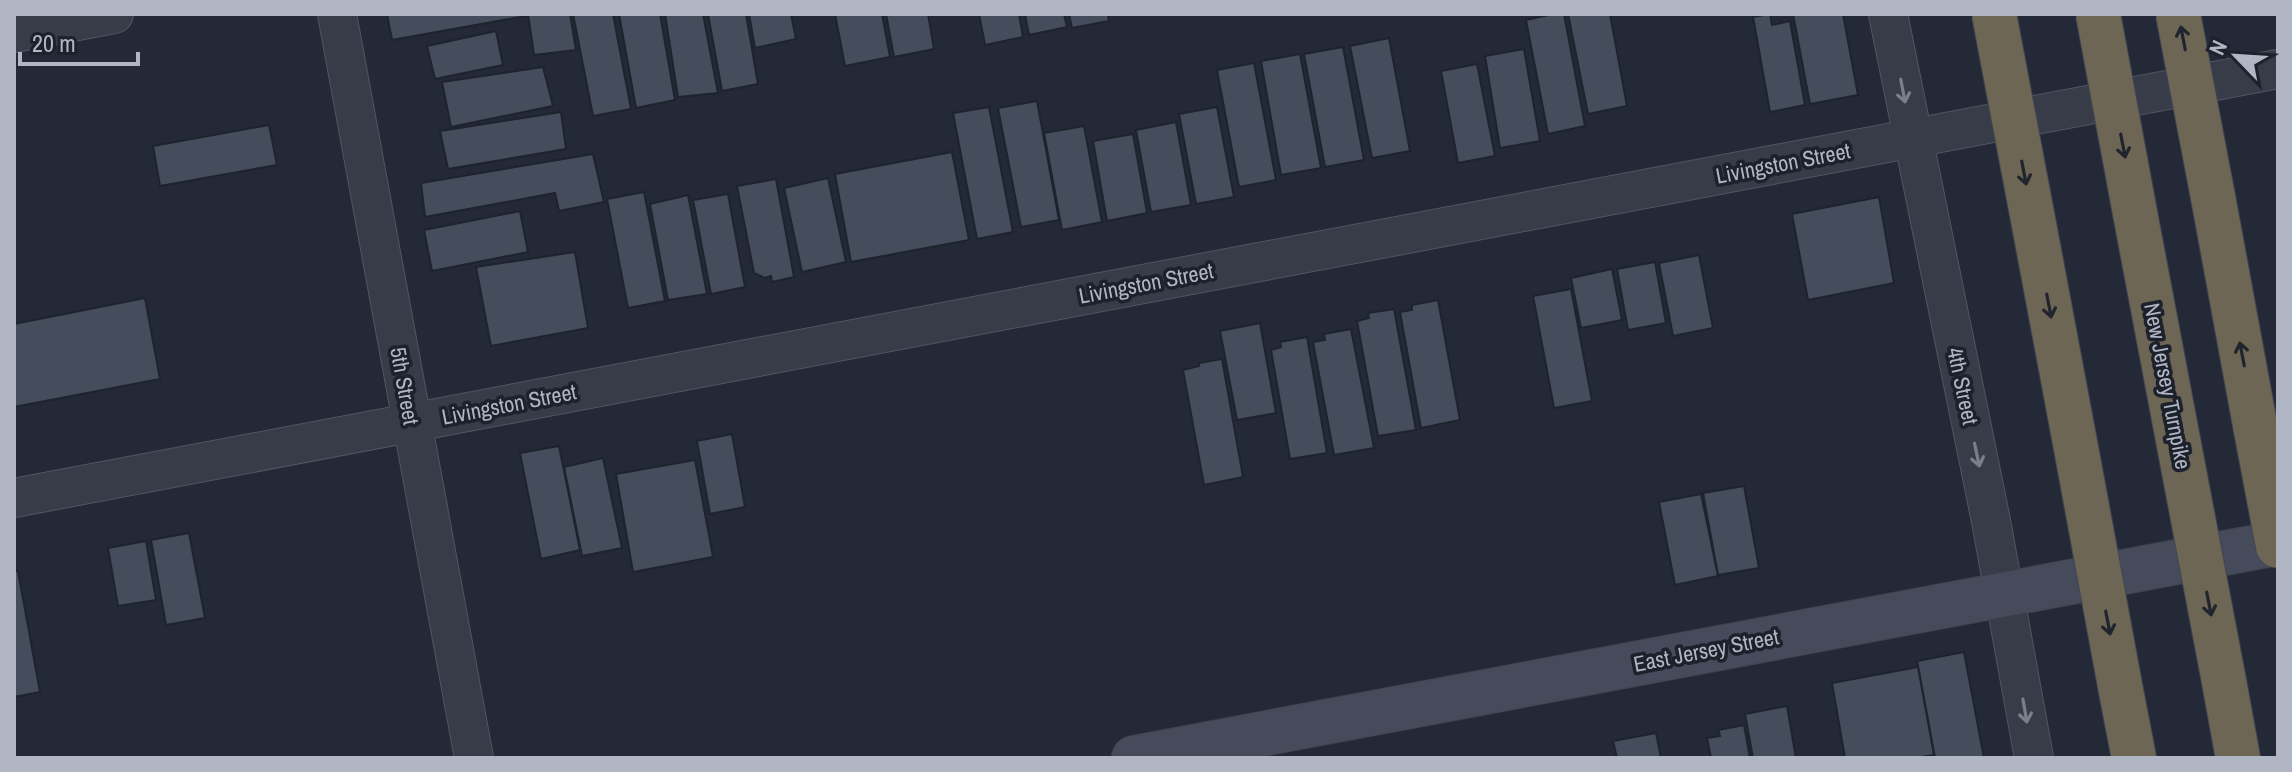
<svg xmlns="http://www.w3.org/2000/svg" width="2292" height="772" viewBox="0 0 2292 772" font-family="'Archivo Narrow',sans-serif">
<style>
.building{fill:#454c5b;stroke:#1e232e;stroke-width:2}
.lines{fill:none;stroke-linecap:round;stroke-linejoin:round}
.street-casing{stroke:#515662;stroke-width:40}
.secondary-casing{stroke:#404551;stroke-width:46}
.highway-casing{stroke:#414652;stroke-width:46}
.street{stroke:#373c48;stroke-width:38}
.secondary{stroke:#454b5a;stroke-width:44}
.highway{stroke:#6d6654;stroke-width:44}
.highway-bridge-casing{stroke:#414652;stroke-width:46;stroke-linecap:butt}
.highway-bridge{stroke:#6d6654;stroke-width:44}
.oneway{stroke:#20242e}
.oneway2{stroke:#7a7f8c}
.labels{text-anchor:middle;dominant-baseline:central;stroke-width:7;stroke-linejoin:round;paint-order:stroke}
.street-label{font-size:22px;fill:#b1b6c4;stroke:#1c212c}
</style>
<rect width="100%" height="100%" fill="#232937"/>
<g class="building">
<path d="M387,14H525L526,16L392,40Z"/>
<path d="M528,14H570L576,50L534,55Z"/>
<path d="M573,14H613L631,109L593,116Z"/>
<path d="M619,14H660L675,100L636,108Z"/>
<path d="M665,14H703L718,93L678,97Z"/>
<path d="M708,14H746L758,84L722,91Z"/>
<path d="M749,14H791L796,39L755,48Z"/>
<path d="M835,14H882L890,57L845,66Z"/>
<path d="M886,14H928L934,49L894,57Z"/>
<path d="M979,14H1019L1023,37L985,45Z"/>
<path d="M1025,14H1064L1067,27L1029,35Z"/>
<path d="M1069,14H1108L1109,21L1072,28Z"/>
<path d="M1553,14H1564L1585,126L1548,134L1526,20Z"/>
<path d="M1568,14H1610L1627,106L1588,114Z"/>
<path d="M1770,14L1772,25L1790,21L1805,105L1770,112L1753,17Z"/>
<path d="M1793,14H1843L1858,95L1810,104Z"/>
<path d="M496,31L503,65L435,79L427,46Z"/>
<path d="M1389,38L1410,151L1372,158L1350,46Z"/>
<path d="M1343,47L1364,160L1325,167L1304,54Z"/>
<path d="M1524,49L1540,141L1500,148L1485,56Z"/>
<path d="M1300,54L1321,168L1281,175L1261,61Z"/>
<path d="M1254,63L1276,180L1239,187L1217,70Z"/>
<path d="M1477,64L1495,156L1458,163L1441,71Z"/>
<path d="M543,67L553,106L451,127L442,82Z"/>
<path d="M1037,101L1059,220L1021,227L998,108Z"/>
<path d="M989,107L1013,232L977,239L953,113Z"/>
<path d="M1217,107L1234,197L1196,204L1179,114Z"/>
<path d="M561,112L566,149L448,169L440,131Z"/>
<path d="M1176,122L1191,205L1151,212L1136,130Z"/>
<path d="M269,125L277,165L160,186L153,146Z"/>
<path d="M1084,126L1102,222L1062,230L1044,133Z"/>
<path d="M1133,134L1147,213L1107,221L1093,141Z"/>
<path d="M952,152L969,240L851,262L835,174Z"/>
<path d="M593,154L604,202L559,211L555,193L425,217L421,183Z"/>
<path d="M828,178L846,262L802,272L784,188Z"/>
<path d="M776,179L794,277L772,282L771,276L765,278L754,273L737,186Z"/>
<path d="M644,192L665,301L628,308L607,199Z"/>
<path d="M728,194L745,287L711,294L693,200Z"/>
<path d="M688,195L707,294L668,300L650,204Z"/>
<path d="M1879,197L1894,283L1808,300L1792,214Z"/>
<path d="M520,211L528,252L432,271L424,230Z"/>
<path d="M575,252L588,328L491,346L476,267Z"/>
<path d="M1699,255L1713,328L1673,336L1659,263Z"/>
<path d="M1655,262L1666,323L1628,330L1617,269Z"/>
<path d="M1612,269L1622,320L1581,328L1571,278Z"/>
<path d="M1571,289L1592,401L1554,408L1533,296Z"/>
<path d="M145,298L160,379L14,407V324Z"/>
<path d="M1438,300L1460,420L1421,428L1400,312L1412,310V305Z"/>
<path d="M1394,309L1416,430L1378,436L1357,321L1369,318L1368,313Z"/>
<path d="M1260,323L1276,413L1237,420L1220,331Z"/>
<path d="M1351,329L1374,448L1334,455L1313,342L1325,340L1324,334Z"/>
<path d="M1307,337L1327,453L1290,459L1271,350L1281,347L1280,342Z"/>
<path d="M1222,359L1243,477L1204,485L1183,370L1199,366V363Z"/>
<path d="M732,434L745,507L710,514L697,441Z"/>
<path d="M559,446L580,550L541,559L520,453Z"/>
<path d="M603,458L622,548L582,556L564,467Z"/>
<path d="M695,460L713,557L633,572L616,474Z"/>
<path d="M1744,486L1759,568L1718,575L1703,493Z"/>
<path d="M1701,494L1718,576L1675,585L1659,502Z"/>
<path d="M189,533L205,618L166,625L151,540Z"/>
<path d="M146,541L156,600L118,606L108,548Z"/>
<path d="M14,571H18L40,692L14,697Z"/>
<path d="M1964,652L1984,758H1935L1917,661Z"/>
<path d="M1918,667L1934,755L1915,758H1845L1832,683Z"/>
<path d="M1787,706L1796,758H1753L1745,714Z"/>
<path d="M1744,725L1750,758H1711L1707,738L1720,736L1718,730Z"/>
<path d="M1656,733L1661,758H1617L1613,741Z"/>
</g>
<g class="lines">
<g class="street-casing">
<g id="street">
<path d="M337,14L474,758"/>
<path d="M1888,14L1991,521L2034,758"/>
<path d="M14,33L114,14"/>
<path d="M14,498L2278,69"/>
</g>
</g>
<g class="secondary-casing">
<path id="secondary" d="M1134,758L2278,543"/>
</g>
<g class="highway-casing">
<g id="highway">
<path d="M2213,197L2256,430"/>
<path d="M2135,213L2179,445"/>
<path d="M2035,230L2079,464"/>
<path d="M2223,676L2238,758"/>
<path d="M2121,691L2134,758"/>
</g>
</g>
<use href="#street" class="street"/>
<use href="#secondary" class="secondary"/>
<use href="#highway" class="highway"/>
<g class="highway-bridge-casing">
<g id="highway-bridge">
<path d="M1994,14L2035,230"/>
<path d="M2098,14L2135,213"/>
<path d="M2178,14L2213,197"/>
<path d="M2256,430L2278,546"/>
<path d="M2179,445L2223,676"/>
<path d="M2079,464L2121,691"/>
</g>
</g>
<use href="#highway-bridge" class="highway-bridge"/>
</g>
<defs><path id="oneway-shaft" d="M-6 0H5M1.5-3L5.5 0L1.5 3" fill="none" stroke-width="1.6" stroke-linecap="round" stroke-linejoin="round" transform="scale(2)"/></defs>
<g class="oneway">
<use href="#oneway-shaft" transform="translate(2183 38) rotate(-101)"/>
<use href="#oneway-shaft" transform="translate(2123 146) rotate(79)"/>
<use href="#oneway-shaft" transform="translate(2024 173) rotate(79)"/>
<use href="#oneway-shaft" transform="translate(2049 306) rotate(79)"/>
<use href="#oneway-shaft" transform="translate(2242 354) rotate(-101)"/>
<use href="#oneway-shaft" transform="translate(2209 604) rotate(79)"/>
<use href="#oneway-shaft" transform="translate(2108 623) rotate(79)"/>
</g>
<g class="oneway2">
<use href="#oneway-shaft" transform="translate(1903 91) rotate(79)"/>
<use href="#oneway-shaft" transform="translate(1977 455) rotate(78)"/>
<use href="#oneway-shaft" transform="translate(2025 711) rotate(80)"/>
</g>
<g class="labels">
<g class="street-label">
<text transform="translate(1783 163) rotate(-11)">Livingston Street</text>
<text transform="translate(1146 283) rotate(-11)">Livingston Street</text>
<text transform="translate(405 386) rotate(80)">5th Street</text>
<text transform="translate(1963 386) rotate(78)">4th Street</text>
<text transform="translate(2168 386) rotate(79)">New Jersey Turnpike</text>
<text transform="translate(509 404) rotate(-11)">Livingston Street</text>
<text transform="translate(1706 650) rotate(-11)">East Jersey Street</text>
</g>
</g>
<rect width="2292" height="772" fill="none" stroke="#b1b6c4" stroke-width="32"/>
<g transform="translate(2236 56) rotate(295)" stroke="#1c212c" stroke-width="6" paint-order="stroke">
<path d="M0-6L14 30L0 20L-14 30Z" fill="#b1b6c4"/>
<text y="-12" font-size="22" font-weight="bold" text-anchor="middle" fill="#b1b6c4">N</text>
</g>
<path d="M20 52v12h118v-12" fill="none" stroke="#b1b6c4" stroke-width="4"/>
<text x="32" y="52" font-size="24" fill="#b1b6c4" stroke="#1c212c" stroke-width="6" paint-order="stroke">20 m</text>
</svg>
